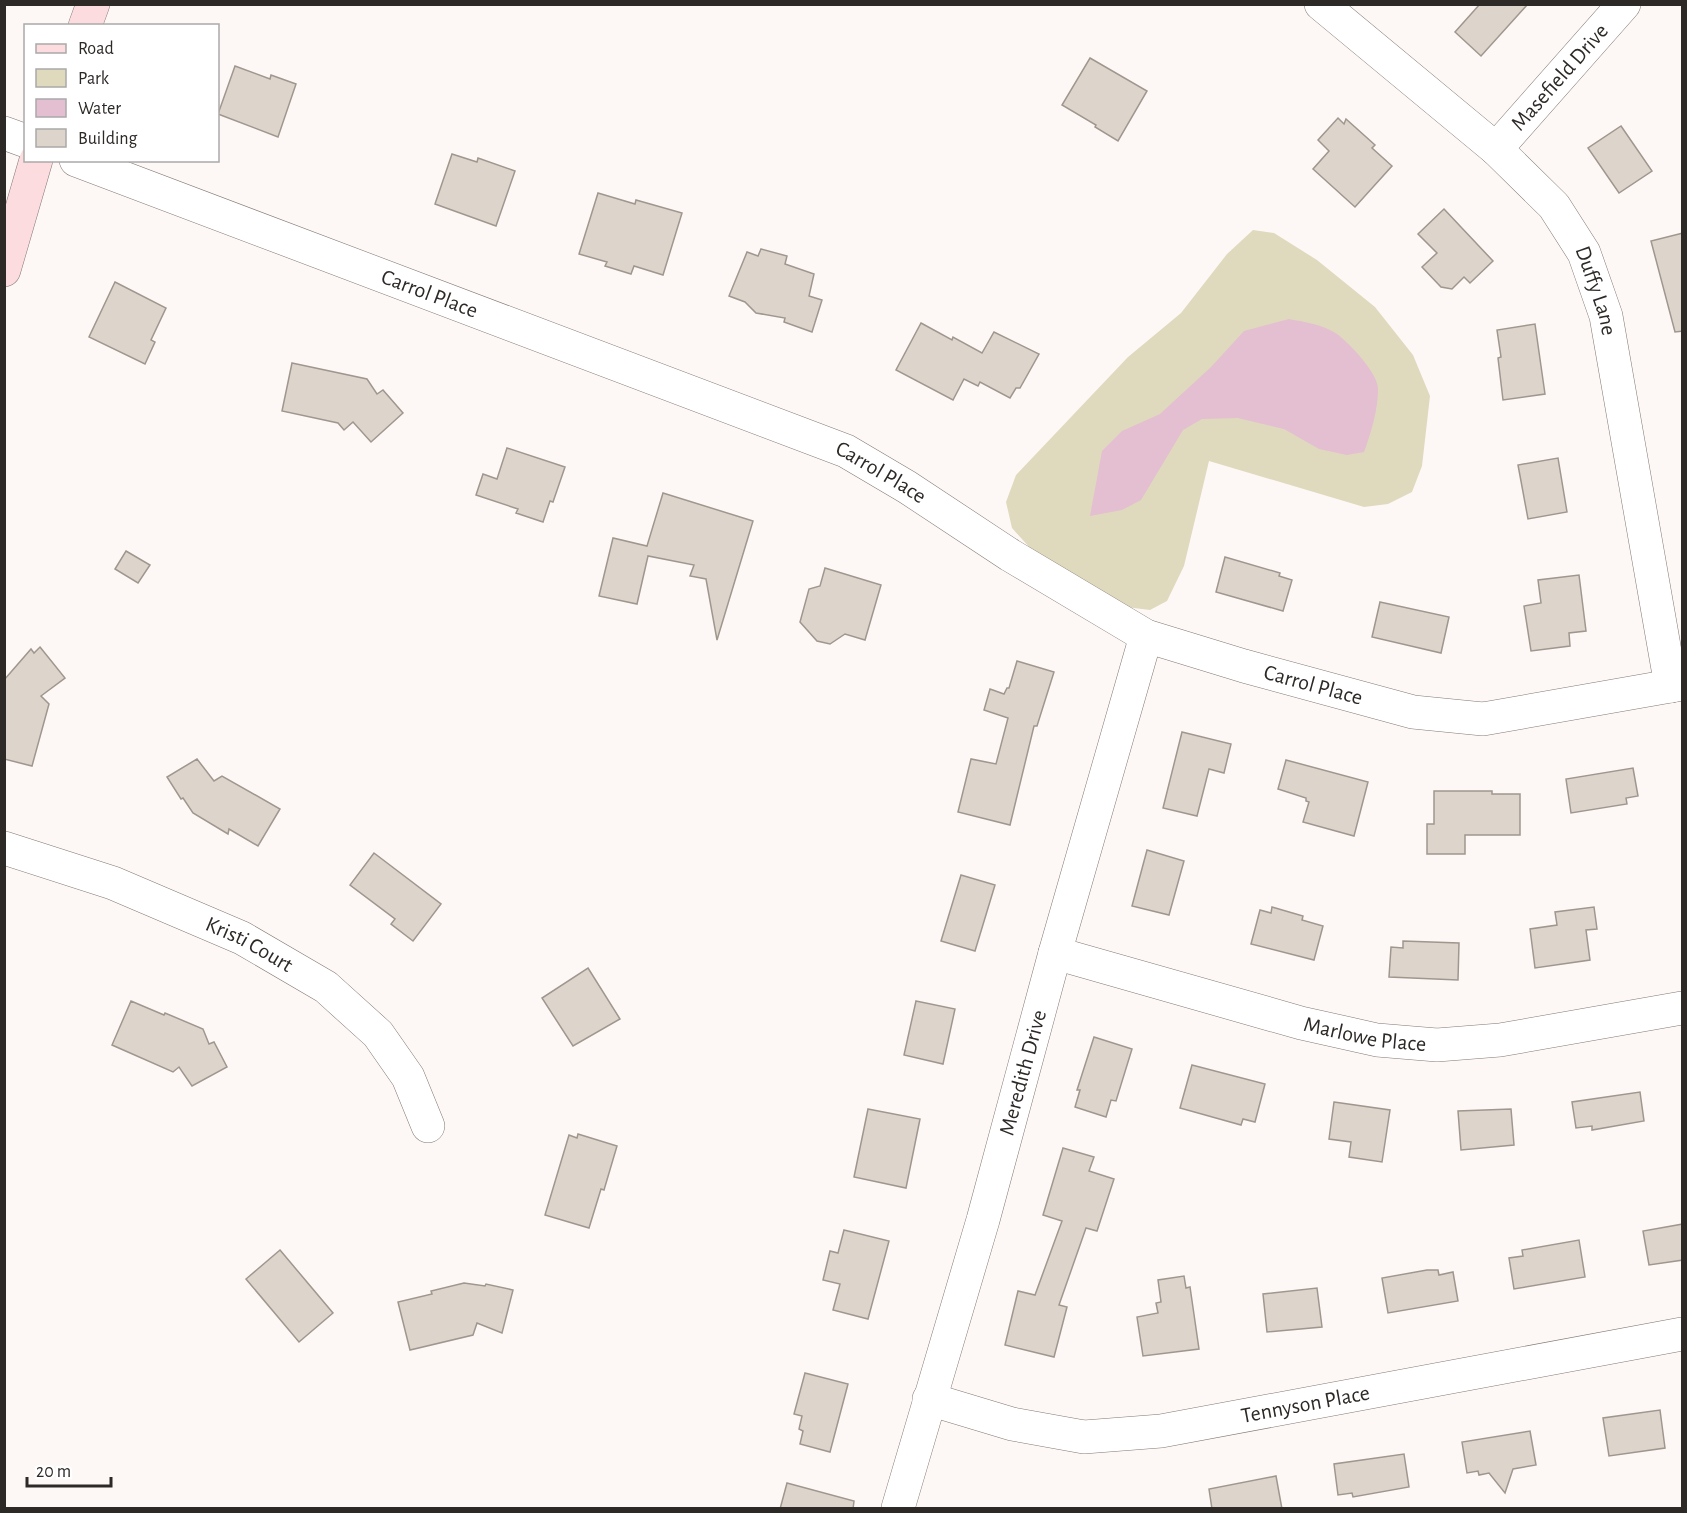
<svg xmlns="http://www.w3.org/2000/svg" width="1687" height="1513" viewBox="0 0 1687 1513" font-family="'Alegreya Sans',sans-serif">
<style>
.green{fill:#dfdabd}
.water{fill:#e4bed1}
.building{fill:#ddd4cb;stroke:#9f978e;stroke-width:1.5}
.lines{fill:none;stroke-linecap:round;stroke-linejoin:round}
.street-casing{stroke:#847974;stroke-width:34}
.secondary-casing{stroke:#847974;stroke-width:34}
.street{stroke:#fff;stroke-width:33}
.secondary{stroke:#fcdcdf;stroke-width:33}
.labels{text-anchor:middle;dominant-baseline:central;stroke-width:4.5;stroke-linejoin:round;paint-order:stroke}
.street-label{font-size:22px;fill:#2d2927;stroke:#fff}
</style>
<rect width="100%" height="100%" fill="#fdf8f6"/>
<path class="green" d="M1253,230L1274,233L1317,260L1375,307L1413,355L1430,396L1422,466L1412,492L1388,504L1364,507L1209,461L1184,566L1167,601L1150,610L1110,605L1031,549L1012,528L1006,502L1016,475L1128,357L1181,313L1227,254Z"/>
<path class="water" d="M1289,319C1305,322 1324,325 1337,334C1350,344 1378,373 1378,389C1378,410 1371,433 1364,452L1347,455L1319,449L1284,429L1238,418L1202,419L1183,430L1141,500L1122,510L1090,516L1102,451L1122,431L1160,414L1211,367L1244,331Z"/>
<g class="building">
<path d="M1480,4H1528L1481,56L1455,32Z"/>
<path d="M1090,58L1147,91L1118,141L1095,127L1096,125L1062,105Z"/>
<path d="M235,66L270,79L271,75L296,84L278,137L218,114Z"/>
<path d="M1338,118L1344,124L1346,119L1375,145L1372,148L1392,166L1355,207L1313,169L1329,151L1318,140Z"/>
<path d="M1621,126L1652,171L1619,193L1588,148Z"/>
<path d="M452,154L477,162L478,158L515,171L496,226L435,204Z"/>
<path d="M598,193L635,204L636,200L682,213L663,275L634,266L631,274L605,266L607,262L579,254Z"/>
<path d="M1444,209L1493,261L1470,283L1464,277L1452,289L1441,287L1422,267L1437,253L1418,234Z"/>
<path d="M1683,233V331L1675,332L1651,241Z"/>
<path d="M761,249L787,256L785,264L814,274L809,296L822,300L812,332L784,322L785,318L756,313L745,302L729,296L747,252L758,256Z"/>
<path d="M115,282L166,308L151,340L155,342L145,364L89,337Z"/>
<path d="M921,323L952,340L953,337L982,353L994,332L1039,354L1020,388H1016L1010,398L980,382L978,386L964,379L953,400L896,370Z"/>
<path d="M1535,324L1545,394L1503,400L1498,358L1501,357L1497,330Z"/>
<path d="M292,363L367,379L377,394L383,390L403,413L371,442L353,422L344,430L338,423L282,411Z"/>
<path d="M507,448L565,467L553,502L550,501L543,522L516,513L518,509L476,495L483,474L497,479Z"/>
<path d="M1558,458L1567,512L1528,519L1518,465Z"/>
<path d="M663,493L753,521L717,640L706,579L690,576L694,565L648,556L637,604L599,596L613,538L647,546Z"/>
<path d="M126,551L150,565L138,583L115,569Z"/>
<path d="M1225,557L1280,573L1279,576L1292,580L1283,611L1216,592Z"/>
<path d="M825,568L881,585L865,640L845,634L830,644L817,641L800,622L809,589L820,586Z"/>
<path d="M1579,575L1586,631L1569,633L1570,646L1531,651L1524,606L1541,603L1538,580Z"/>
<path d="M1380,602L1449,617L1441,653L1372,637Z"/>
<path d="M40,647L65,678L41,696L49,704L32,766L4,759V680L31,649L34,653Z"/>
<path d="M1017,661L1054,672L1037,726H1034L1010,825L958,812L971,759L996,764L1008,718L984,710L990,689L1004,694L1007,688H1009Z"/>
<path d="M1182,732L1231,744L1224,773L1209,769L1197,816L1163,808Z"/>
<path d="M197,759L214,781L222,776L280,809L258,846L229,829L228,834L193,813L183,798L181,799L167,777Z"/>
<path d="M1286,760L1368,782L1354,836L1303,822L1309,802L1306,801V798L1278,789Z"/>
<path d="M1633,768L1638,796L1626,798L1627,804L1571,813L1566,779Z"/>
<path d="M1434,791H1492V794H1520V835H1465V854H1427V824H1434Z"/>
<path d="M1147,850L1184,861L1169,915L1132,906Z"/>
<path d="M374,853L441,904L413,941L391,924L395,919L350,885Z"/>
<path d="M961,875L995,885L975,951L941,941Z"/>
<path d="M1272,907L1303,916L1302,920L1323,926L1314,960L1251,944L1260,910L1271,913Z"/>
<path d="M1594,907L1597,929L1586,930L1590,960L1535,968L1530,929L1557,925L1555,912Z"/>
<path d="M1403,941L1459,943L1458,980L1389,977L1391,947L1403,948Z"/>
<path d="M588,968L620,1019L573,1046L542,998Z"/>
<path d="M131,1001L164,1015L165,1013L203,1029L209,1044L214,1042L227,1067L192,1086L179,1067L173,1072L112,1045Z"/>
<path d="M916,1001L955,1009L943,1064L904,1055Z"/>
<path d="M1094,1037L1132,1049L1116,1101L1111,1100L1106,1117L1075,1107L1080,1090H1077Z"/>
<path d="M1192,1065L1265,1084L1255,1122L1243,1119L1241,1125L1180,1108Z"/>
<path d="M1640,1092L1644,1121L1592,1130V1126L1576,1128L1572,1102Z"/>
<path d="M1334,1102L1390,1110L1382,1162L1349,1157L1351,1142L1329,1139Z"/>
<path d="M868,1109L920,1119L906,1188L854,1177Z"/>
<path d="M1511,1109L1514,1145L1461,1150L1458,1111Z"/>
<path d="M578,1134L617,1146L604,1190L601,1189L589,1228L545,1215L569,1135L577,1138Z"/>
<path d="M1063,1148L1094,1157L1089,1171L1114,1179L1097,1231L1086,1228L1059,1305L1067,1307L1054,1357L1005,1345L1018,1291L1035,1295L1062,1221L1043,1215Z"/>
<path d="M1683,1224V1260L1649,1265L1643,1231Z"/>
<path d="M844,1230L889,1241L868,1319L833,1310L840,1284L823,1280L830,1251L838,1253Z"/>
<path d="M1579,1240L1585,1277L1514,1289L1509,1258L1523,1256L1522,1250Z"/>
<path d="M280,1250L333,1313L299,1342L246,1279Z"/>
<path d="M1427,1270H1438L1439,1275L1453,1272L1458,1301L1388,1313L1382,1278Z"/>
<path d="M1184,1276L1186,1288L1190,1287L1199,1349L1143,1356L1137,1317L1158,1313L1156,1303L1161,1302L1158,1280Z"/>
<path d="M464,1283L485,1286L486,1284L513,1290L502,1333L477,1323L473,1335L410,1350L398,1302L432,1294L431,1291Z"/>
<path d="M1317,1288L1322,1327L1267,1332L1263,1294Z"/>
<path d="M805,1373L848,1384L830,1452L800,1444L803,1431L799,1429L802,1416L794,1414Z"/>
<path d="M1660,1410L1665,1448L1609,1456L1603,1418Z"/>
<path d="M1530,1431L1536,1465L1513,1469L1505,1493L1489,1473L1479,1475L1478,1471L1467,1473L1462,1442Z"/>
<path d="M1404,1454L1409,1487L1353,1497L1352,1493L1338,1495L1334,1464Z"/>
<path d="M1276,1476L1282,1509H1212L1209,1489Z"/>
<path d="M787,1483L854,1501L853,1509H780Z"/>
</g>
<g class="lines">
<g class="street-casing">
<g id="street">
<path id="s1" d="M1321,4L1496,149L1554,206L1584,253L1606,316L1671,686"/>
<path d="M4,133L26,141"/>
<path id="s2" d="M1496,149L1624,4"/>
<path id="s3" d="M76,160L846,451L907,487L1010,555L1146,636L1244,666L1413,712L1483,719L1682,684"/>
<path id="s4" d="M4,848L113,883L242,938L326,987L378,1034L408,1077L428,1126"/>
<path id="s5" d="M1055,953L1301,1023L1377,1040L1437,1045L1500,1040L1682,1008"/>
<path id="s6" d="M929,1399L1012,1424L1084,1437L1161,1431L1682,1334"/>
<path id="s7" d="M898,1508L983,1220L1055,953L1146,636"/>
</g>
</g>
<g class="secondary-casing">
<g id="secondary">
<path d="M85,26L93,4"/>
<path d="M4,270L36,160"/>
</g>
</g>
<use href="#street" class="street"/>
<use href="#secondary" class="secondary"/>
</g>
<g class="labels">
<g class="street-label">
<text stroke="none"><textPath href="#s2" startOffset="96">Masefield Drive</textPath></text>
<text stroke="none"><textPath href="#s1" startOffset="404">Duffy Lane</textPath></text>
<text stroke="none"><textPath href="#s3" startOffset="378">Carrol Place</textPath></text>
<text stroke="none"><textPath href="#s3" startOffset="864">Carrol Place</textPath></text>
<text stroke="none"><textPath href="#s3" startOffset="1350">Carrol Place</textPath></text>
<text stroke="none"><textPath href="#s4" startOffset="264">Kristi Court</textPath></text>
<text stroke="none"><textPath href="#s5" startOffset="321">Marlowe Place</textPath></text>
<text stroke="none"><textPath href="#s7" startOffset="453">Meredith Drive</textPath></text>
<text stroke="none"><textPath href="#s6" startOffset="384">Tennyson Place</textPath></text>
</g>
</g>
<rect width="1687" height="1513" fill="none" stroke="#2d2927" stroke-width="12"/>
<rect x="24" y="24" width="195" height="138" fill="#ffffff" stroke="#aba9a9" stroke-width="1.5"/>
<rect x="36" y="44" width="30" height="9" fill="#fcdcdf" stroke="#aba9a9" stroke-width="1.5"/>
<text x="78" y="54" font-size="18" fill="#2d2927">Road</text>
<rect x="36" y="69" width="30" height="18" fill="#dfdabd" stroke="#aba9a9" stroke-width="1.5"/>
<text x="78" y="84" font-size="18" fill="#2d2927">Park</text>
<rect x="36" y="99" width="30" height="18" fill="#e4bed1" stroke="#aba9a9" stroke-width="1.5"/>
<text x="78" y="114" font-size="18" fill="#2d2927">Water</text>
<rect x="36" y="129" width="30" height="18" fill="#ddd4cb" stroke="#aba9a9" stroke-width="1.5"/>
<text x="78" y="144" font-size="18" fill="#2d2927">Building</text>
<path d="M27 1477v9h84v-9" fill="none" stroke="#2d2927" stroke-width="3"/>
<text x="36" y="1477" font-size="18" fill="#2d2927" stroke="#ffffff" stroke-width="4.5" paint-order="stroke">20 m</text>
</svg>
